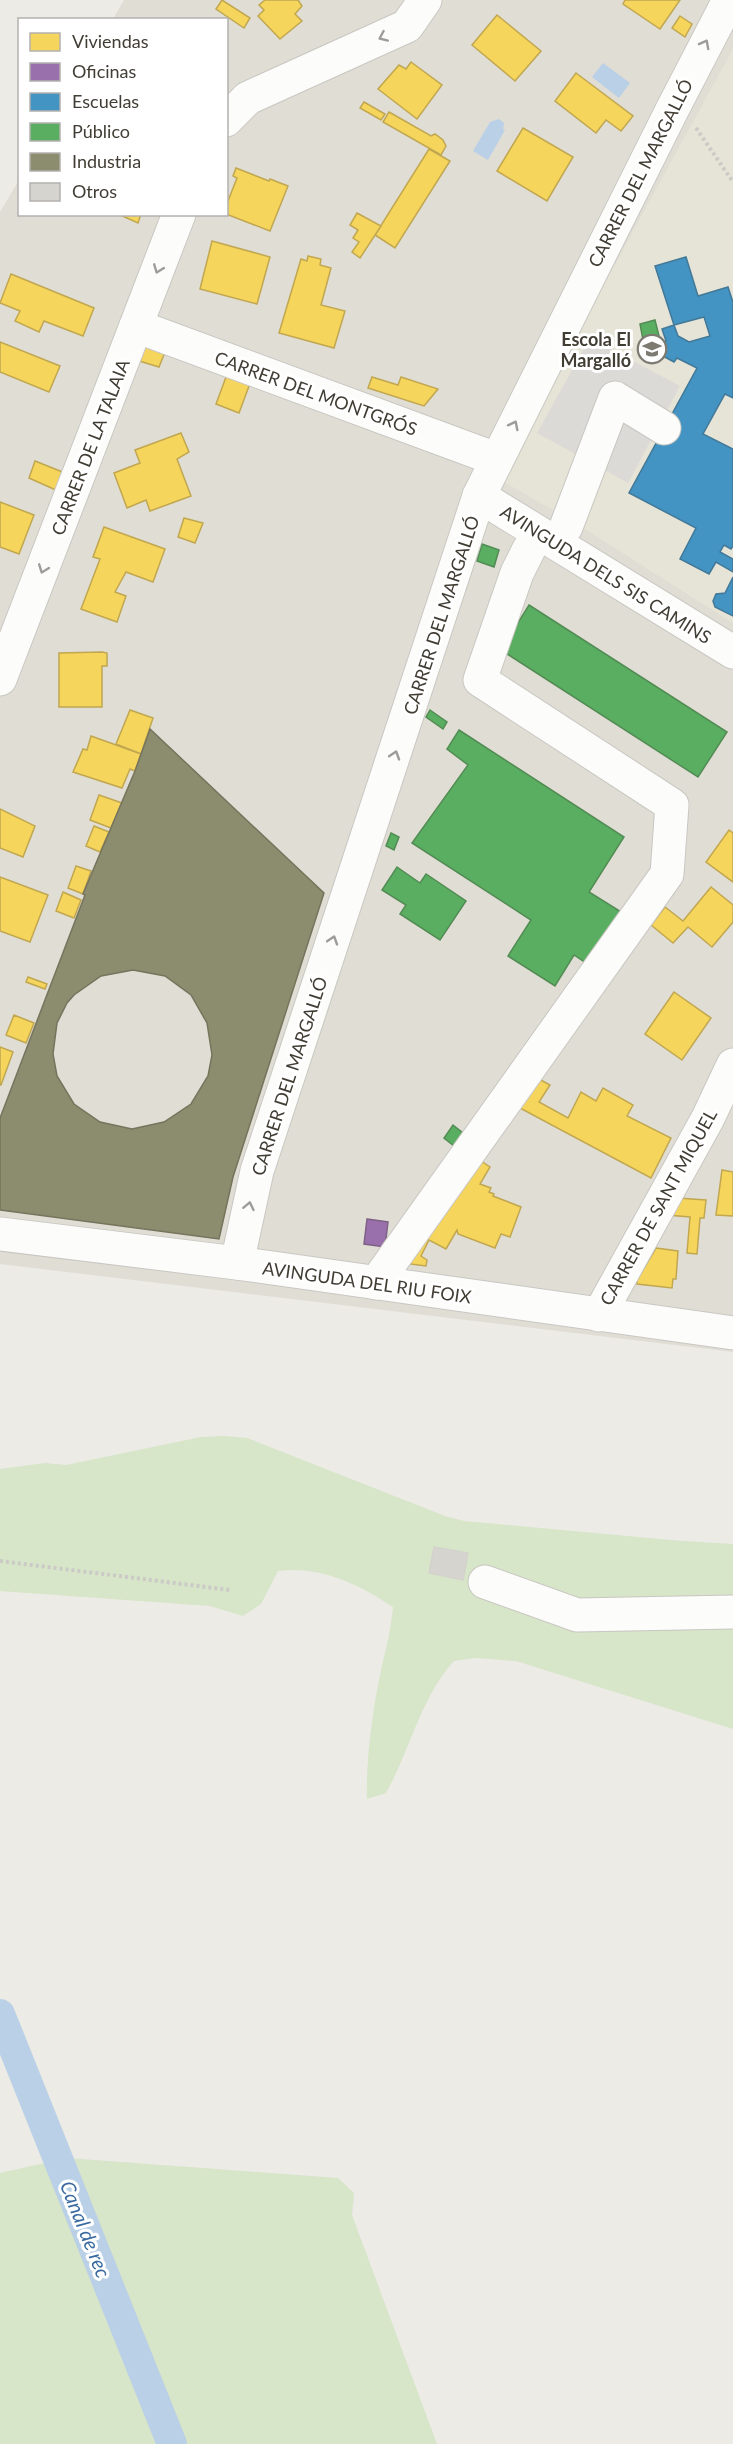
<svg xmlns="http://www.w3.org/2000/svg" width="733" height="2444" viewBox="0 0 733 2444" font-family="Lato,sans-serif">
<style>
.residential{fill:#e0ddd4}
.education{fill:#e6e4d6}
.green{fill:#d7e5c8}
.parking{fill:#dbdad6}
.water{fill:#bad0e7}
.homes{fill:#f6d55c;stroke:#c0a750;stroke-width:1.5}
.offices{fill:#9970ab;stroke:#7f6187;stroke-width:1.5}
.schools{fill:#4393c3;stroke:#427998;stroke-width:1.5;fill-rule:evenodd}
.public{fill:#5aae61;stroke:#528c54;stroke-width:1.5}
.industry{fill:#8c8c6e;stroke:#76745d;stroke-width:1.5;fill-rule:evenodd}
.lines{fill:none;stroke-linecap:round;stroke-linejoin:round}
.canal{stroke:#bad0e7;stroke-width:30}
.building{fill:#d6d4cf;stroke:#d4d2cc;stroke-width:1.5}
.minor-casing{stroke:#c9c7c2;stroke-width:35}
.path{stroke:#cbcac6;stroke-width:4;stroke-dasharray:3 3;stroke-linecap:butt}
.minor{stroke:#fcfcfb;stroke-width:33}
.oneway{stroke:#9e9c98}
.labels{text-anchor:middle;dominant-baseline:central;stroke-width:6;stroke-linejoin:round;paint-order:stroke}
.street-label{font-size:18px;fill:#413d34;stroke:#fff}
.poi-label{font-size:18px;font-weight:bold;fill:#413d34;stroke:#fff;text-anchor:end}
.water-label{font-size:20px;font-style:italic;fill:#3a6aa0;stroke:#fff}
</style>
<rect width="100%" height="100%" fill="#ecebe6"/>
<path class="residential" d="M124,0H733V1352L0,1264V212L19,180L20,214H226V20L113,19Z"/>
<path class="education" d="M733,49V623L569,519L504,482L580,328Z"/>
<g class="green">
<path d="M224,1436L247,1438L445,1516L464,1521L682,1541L733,1544V1729L516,1661L475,1658L454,1661C421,1697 410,1750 386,1793L367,1799C366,1758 372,1715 380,1675C385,1652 391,1631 393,1607C359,1584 319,1565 278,1571L261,1604L243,1616L210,1606L0,1591V1469L45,1463L66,1465L201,1437Z"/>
<path d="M67,2158L338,2178L354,2193L352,2215L437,2444H0V2173Z"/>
</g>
<path class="parking" d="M590,338L680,386L628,483L537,433Z"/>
<g class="water">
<path d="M603,63L630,83L619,98L592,77Z"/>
<path d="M499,119L504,123L503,129L505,130L488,160L473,151L490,122Z"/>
</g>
<g class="homes">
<path d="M222,0L250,18L244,28L216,9Z"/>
<path d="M265,0H298L302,6L295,14L302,21L280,39L258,16L264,10L259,5Z"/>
<path d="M625,0H680L660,29L623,4Z"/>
<path d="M497,15L541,51L515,81L472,45Z"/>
<path d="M680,16L692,24L685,37L672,28Z"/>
<path d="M411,62L442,85L417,119L378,89L399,65L406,69Z"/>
<path d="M576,73L633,116L621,131L606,120L596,133L555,101Z"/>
<path d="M364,102L385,114L381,120L360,108Z"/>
<path d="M389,112L431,136L435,134L443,140L446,146L441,155L383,122Z"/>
<path d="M523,128L573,157L547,201L497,171Z"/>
<path d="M429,149L450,161L395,248L375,235Z"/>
<path d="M236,168L269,181L270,179L288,186L270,231L226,214V206L237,178L233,176Z"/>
<path d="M357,213L381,226L360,258L352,252L359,242L353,238L358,230L350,225Z"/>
<path d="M118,214H141L138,223Z"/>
<path d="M212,241L270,257L257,304L200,289Z"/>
<path d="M308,256L321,259L320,265L331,268L321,305L345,311L334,348L279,333L301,259L307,261Z"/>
<path d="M11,274L94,308L83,336L44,321L39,332L15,321L20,311L0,303Z"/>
<path d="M149,340L167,347L159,367L136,360Z"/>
<path d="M0,342L60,366L49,392L0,372Z"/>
<path d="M229,369L252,378L239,413L216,404Z"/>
<path d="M372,377L398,385L401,377L438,389L424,406L368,388Z"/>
<path d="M181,433L189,452L177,459L191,496L150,511L146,500L127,508L114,473L140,463L135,450Z"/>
<path d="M35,461L65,473L58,491L29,478Z"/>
<path d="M0,502L34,515L19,554L0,547Z"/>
<path d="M184,518L203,523L195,543L178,537Z"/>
<path d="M104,527L165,549L153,582L126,572L115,592L126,596L117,622L81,609L100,559L93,557Z"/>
<path d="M102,652L107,653V666H102V707H59V653Z"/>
<path d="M130,710L153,718L141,754L116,744Z"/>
<path d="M91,736L141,754L135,771L130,769L122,788L73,772L83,749L87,750Z"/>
<path d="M99,795L122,803L111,828L90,820Z"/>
<path d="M0,809L35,826L23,857L0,848Z"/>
<path d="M94,826L109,832L100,852L86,846Z"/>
<path d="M729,830L733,833V882L706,862Z"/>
<path d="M76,866L91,871L83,894L68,888Z"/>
<path d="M0,877L48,895L30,942L0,931Z"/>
<path d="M711,887L733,905V922L712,947L688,927L673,943L651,925L665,907L683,921Z"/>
<path d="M63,892L81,900L74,918L56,911Z"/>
<path d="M28,977L47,984L45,989L26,982Z"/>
<path d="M674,992L711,1018L682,1060L645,1034Z"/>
<path d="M14,1015L34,1023L26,1043L6,1035Z"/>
<path d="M0,1047L13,1052L1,1085H0Z"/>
<path d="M539,1079L550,1085L539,1102L568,1118L581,1092L596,1101L603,1088L633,1105L627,1116L671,1138L651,1178L518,1107Z"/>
<path d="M481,1161L490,1167L480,1184L491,1188L489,1192L494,1194L493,1196L521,1207L510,1237L501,1234L495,1248L458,1234L457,1230L446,1249L429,1240L421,1256L427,1260L426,1266L402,1263Z"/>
<path d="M722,1170L733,1172V1216L716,1215Z"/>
<path d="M677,1198L706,1200L704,1218H700L697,1254L687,1253L690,1217L667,1215Z"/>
<path d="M656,1248L678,1251L676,1279H673L672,1288L637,1284V1280Z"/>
</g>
<path class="offices" d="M367,1219L388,1222L385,1247L364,1244Z"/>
<g class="schools">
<path d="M686,257L698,296L728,287L733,302V398L725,394L703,434L733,449V546L731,549L724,545L720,552L733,559V572L716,562L709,574L680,559L696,528L629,493L697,368L677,358L674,362L659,354L666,341L662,329L674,325L655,266ZM704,317L710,336L689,342L678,336L674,325Z"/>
<path d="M733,577V616L715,607L713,601L716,594L725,593Z"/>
</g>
<g class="public">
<path d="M655,320L660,340L644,345L640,324Z"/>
<path d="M482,544L499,550L494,567L477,561Z"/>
<path d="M529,605L727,732L698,777L501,650Z"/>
<path d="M430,710L447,722L443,729L426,717Z"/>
<path d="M459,730L624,837L589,892L626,915L592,967L574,955L555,986L508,956L531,920L412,843L468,765L447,749Z"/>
<path d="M391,833L399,837L394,850L386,846Z"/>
<path d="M397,867L420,883L426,874L466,901L440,940L400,914L406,905L382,890Z"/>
<path d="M453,1125L468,1137L459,1150L444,1138Z"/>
</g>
<path class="industry" d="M150,729L324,893L233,1177L219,1239L0,1210V1118L85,895L83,894L135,771ZM133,970L165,976L191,995L207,1023L212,1055L208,1076L191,1104L164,1122L132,1129L100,1122L74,1104L57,1076L53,1054L57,1023L67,1003L74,995L101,976Z"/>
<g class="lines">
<path class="canal" d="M0,2014L172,2444"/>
</g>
<path class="building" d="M434,1547L468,1553L463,1580L429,1573Z"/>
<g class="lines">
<g class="minor-casing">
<g id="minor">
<path d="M226,120L248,98L407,26L425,0"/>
<path d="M136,326L496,459"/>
<path d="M479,496L733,652"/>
<path d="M566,527L615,398L664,428"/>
<path d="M0,679L179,214"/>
<path d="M0,1234L237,1263L733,1333"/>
<path d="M237,1263L257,1171L479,496L672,110L729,0"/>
<path d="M376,1283L667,874L672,805L480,680L517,573L529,549"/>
<path d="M599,1315L708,1118L733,1065"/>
<path d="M485,1582L577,1615L733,1612"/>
</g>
</g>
<g class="path">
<path d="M696,128L733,182"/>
<path d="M0,1561L230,1590"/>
</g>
<use href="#minor" class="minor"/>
</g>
<defs><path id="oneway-chevron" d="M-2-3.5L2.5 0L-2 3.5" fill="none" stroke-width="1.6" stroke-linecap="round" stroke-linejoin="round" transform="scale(1.5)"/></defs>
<g class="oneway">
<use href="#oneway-chevron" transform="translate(383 37) rotate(156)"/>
<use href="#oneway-chevron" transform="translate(705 44) rotate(-62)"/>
<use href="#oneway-chevron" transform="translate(158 269) rotate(111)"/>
<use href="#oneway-chevron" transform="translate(514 425) rotate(-63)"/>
<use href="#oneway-chevron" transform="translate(43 569) rotate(111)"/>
<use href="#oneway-chevron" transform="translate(395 755) rotate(-72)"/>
<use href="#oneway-chevron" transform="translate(333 940) rotate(-72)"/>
<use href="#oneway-chevron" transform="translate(249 1206) rotate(-78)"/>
</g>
<defs>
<g id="school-ring" transform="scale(1.5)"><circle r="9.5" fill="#fff" stroke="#7d7a72" stroke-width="1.5"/><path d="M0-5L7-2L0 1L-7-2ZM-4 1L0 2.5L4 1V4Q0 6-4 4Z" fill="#7d7a72"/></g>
</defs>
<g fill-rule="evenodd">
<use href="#school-ring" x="652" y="349"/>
</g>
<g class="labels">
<g class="street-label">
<text transform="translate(640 173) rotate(-63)">CARRER DEL MARGALLÓ</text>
<text transform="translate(316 393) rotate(20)">CARRER DEL MONTGRÓS</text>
<text transform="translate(90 447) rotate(-69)">CARRER DE LA TALAIA</text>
<text transform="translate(606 574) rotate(32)">AVINGUDA DELS SIS CAMINS</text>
<text transform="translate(441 615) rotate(-72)">CARRER DEL MARGALLÓ</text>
<text transform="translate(289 1076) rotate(-72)">CARRER DEL MARGALLÓ</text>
<text transform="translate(658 1207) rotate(-61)">CARRER DE SANT MIQUEL</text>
<text transform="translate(367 1282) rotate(8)">AVINGUDA DEL RIU FOIX</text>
</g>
<g class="poi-label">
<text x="631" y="339">Escola El<tspan x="631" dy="21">Margalló</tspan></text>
</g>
<g class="water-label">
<text transform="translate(86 2229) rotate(68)">Canal de rec</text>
</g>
</g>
<rect x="18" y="18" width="210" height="198" fill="#ffffff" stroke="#b3b1ae" stroke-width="1.5"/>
<rect x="30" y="33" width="30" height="18" fill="#f6d55c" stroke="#b3b1ae" stroke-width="1.5"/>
<text x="72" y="48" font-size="18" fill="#413d34">Viviendas</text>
<rect x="30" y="63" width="30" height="18" fill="#9970ab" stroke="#b3b1ae" stroke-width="1.5"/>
<text x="72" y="78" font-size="18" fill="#413d34">Oficinas</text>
<rect x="30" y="93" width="30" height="18" fill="#4393c3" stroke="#b3b1ae" stroke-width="1.5"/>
<text x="72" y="108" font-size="18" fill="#413d34">Escuelas</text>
<rect x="30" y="123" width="30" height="18" fill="#5aae61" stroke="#b3b1ae" stroke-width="1.5"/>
<text x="72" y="138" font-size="18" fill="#413d34">Público</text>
<rect x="30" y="153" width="30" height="18" fill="#8c8c6e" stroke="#b3b1ae" stroke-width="1.5"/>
<text x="72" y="168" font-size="18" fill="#413d34">Industria</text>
<rect x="30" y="183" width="30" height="18" fill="#d6d4cf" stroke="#b3b1ae" stroke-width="1.5"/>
<text x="72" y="198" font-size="18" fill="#413d34">Otros</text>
</svg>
